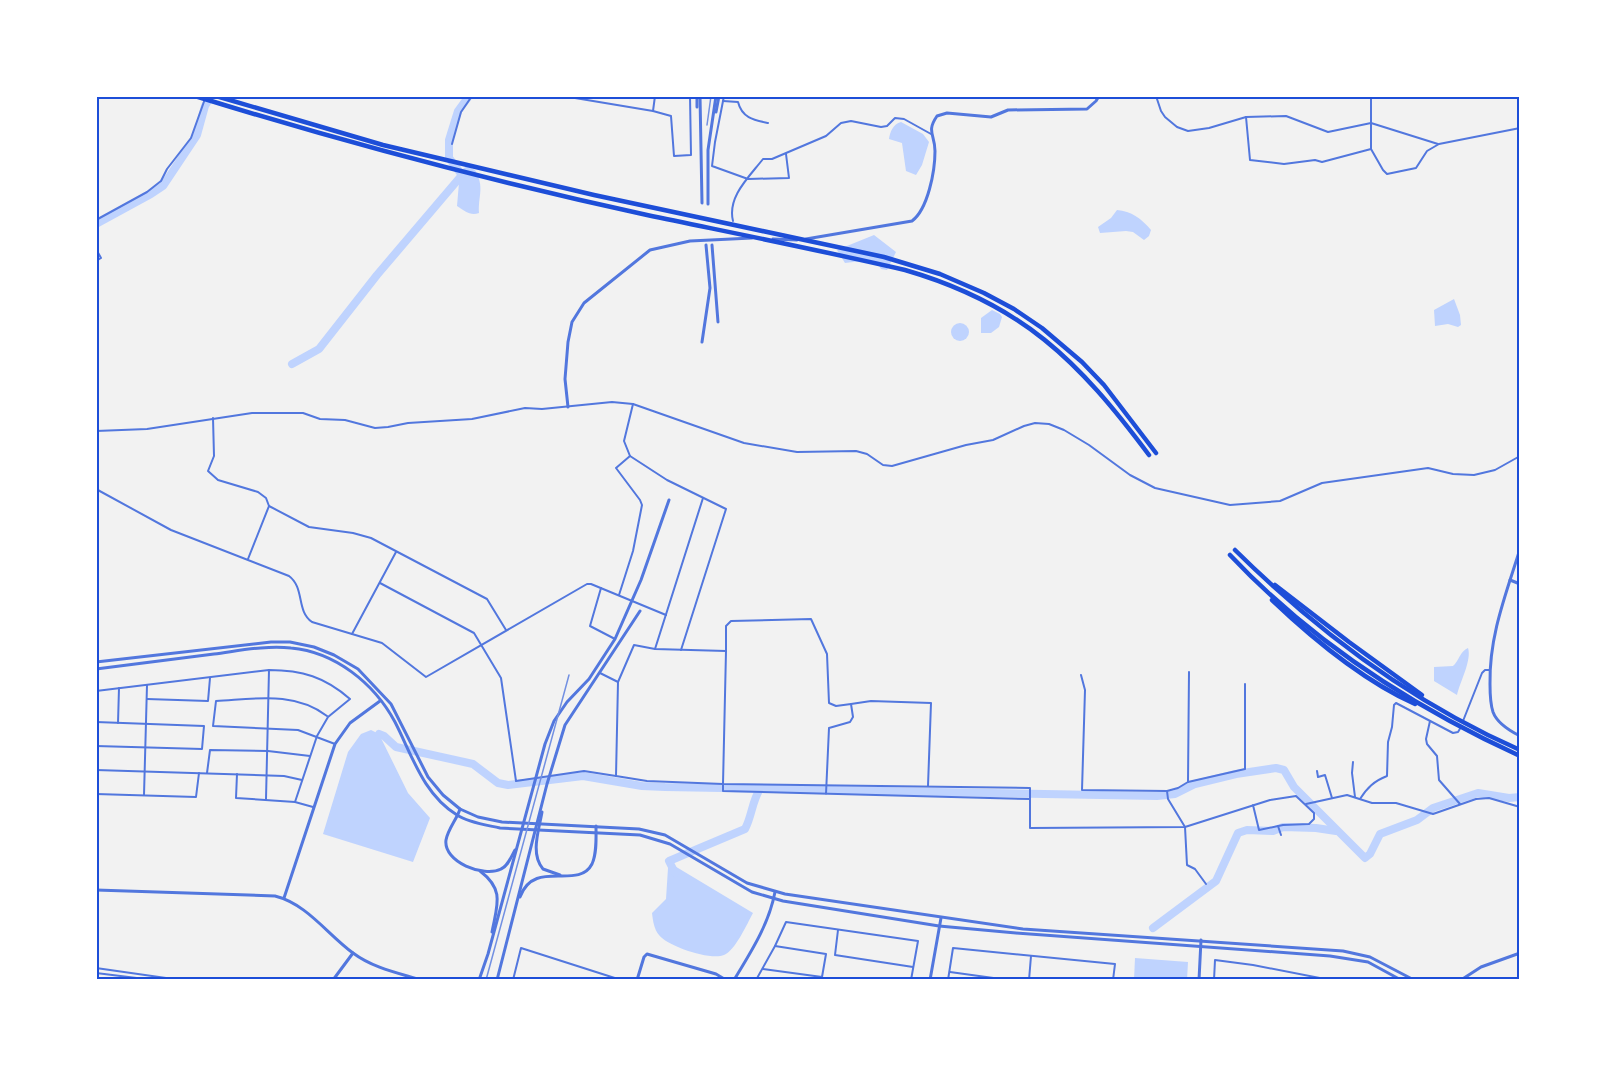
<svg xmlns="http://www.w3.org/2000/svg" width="1616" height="1076" viewBox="0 0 1616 1076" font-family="Raleway,sans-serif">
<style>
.water{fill:#bfd3fe}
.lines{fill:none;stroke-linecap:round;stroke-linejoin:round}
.river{stroke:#bfd3fe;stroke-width:8}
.pedestrian{stroke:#5277de;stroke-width:2}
.minor{stroke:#5277de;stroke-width:2}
.tertiary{stroke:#5277de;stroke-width:3}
.trunk{stroke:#1d4ed8;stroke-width:4.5}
.motorway{stroke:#1d4ed8;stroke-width:4.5}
.rail{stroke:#7290e2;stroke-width:1.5}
.neatline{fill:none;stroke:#1d4ed8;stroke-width:2}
</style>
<rect width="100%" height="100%" fill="#f2f2f2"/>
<g class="water">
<path d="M901,122L923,134L929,142L922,165L916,175L906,171L902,143L889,139C890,132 893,124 901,122Z"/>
<path d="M467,166L475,170C485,188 478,195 479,213C470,216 465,211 457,206L460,171Z"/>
<path d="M1117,210C1131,211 1142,219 1151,230L1149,236L1144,240L1133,232L1126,231L1100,233L1098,227L1111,218Z"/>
<path d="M874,235L896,252L887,270L881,269L878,264L861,261L845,263L837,250Z"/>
<path d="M1454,299L1460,315L1461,325L1458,327L1448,324L1435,326L1434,310Z"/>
<path d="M992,310L1000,314L1002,317L999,327L991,333H981V318Z"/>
<circle cx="960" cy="332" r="9"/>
<path d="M1468,648C1472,660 1460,682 1457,695L1434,681V667L1453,666C1459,661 1460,651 1468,648Z"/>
<path d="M371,730L379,734L408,793L430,818L413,862L323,834L348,752L361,734Z"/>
<path d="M673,865L753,913C747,924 735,951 724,955C711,961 667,946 659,935C654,929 653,921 652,913L666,899L668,868Z"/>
<path d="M1135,958L1188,962L1187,980H1134Z"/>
</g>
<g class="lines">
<g class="river">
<path d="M96,224L151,194L163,186L197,135L205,106L211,96"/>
<path d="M292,364L319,349L377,275L462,175L449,158V140L458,111L469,96"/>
<path d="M379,734L384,736L396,747L473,764L498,783L508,785L583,776L642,786L665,787L1157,796L1175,794L1195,784L1236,774L1276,768L1284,770L1294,787L1365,858L1370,854L1380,834L1417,820L1433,808L1478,793L1509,798L1520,797"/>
<path d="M675,873L669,861L745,829C752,816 752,801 760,789"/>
<path d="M1153,928L1216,881L1238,833L1247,830L1273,831L1283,827L1316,828L1336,831"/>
</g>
<g class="pedestrian">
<path d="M96,968L180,980"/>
<path d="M513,980L521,948L621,980"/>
</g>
<g class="minor">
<path d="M563,96L653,111L671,116L674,156L691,155L690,96"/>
<path d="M724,96L715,142L712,166L748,179L789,178L786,154"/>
<path d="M1156,96L1161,111L1165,117L1177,127L1188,131L1209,128L1246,117L1286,116L1328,132L1371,123L1438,144"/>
<path d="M1371,96V149"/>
<path d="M723,101L738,102C742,118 754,120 768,123"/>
<path d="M653,111L655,96"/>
<path d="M1246,117L1250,160L1284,164L1315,160L1322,162L1371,149L1383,170L1387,174L1416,168L1427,151L1439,144L1520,128"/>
<path d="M452,144L461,112L472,96"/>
<path d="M96,220L147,192L161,181L167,169L191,138L206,96"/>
<path d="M733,221C727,197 749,177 763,159H772L826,136L841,123L851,121L881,127L887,126L895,118L904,119L931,134"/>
<path d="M96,249L101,258L96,261"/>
<path d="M633,404L624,441L630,456L667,480L726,509L681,650"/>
<path d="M213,418L214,456L208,471L218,480L258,492L266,498L269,506L309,527L353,533L371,538L487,599L506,630"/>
<path d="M96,431L147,429L252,413H303L320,419L345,420L375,428L388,427L408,423L472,419L525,408L542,409L612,402L633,404L744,443L797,452L856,451L867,454L883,465L892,466L966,445L993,440L1024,426L1035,423L1049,424L1064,430L1089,445L1130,475L1155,488L1230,505L1280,501L1322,483L1428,468L1453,474L1474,475L1495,470L1520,456"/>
<path d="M96,489L171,530L289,576C305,588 296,611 312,622L382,643L426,677L587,584H591L666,615"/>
<path d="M248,559L269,506"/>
<path d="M380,583L474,633L501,678L516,781L584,771L616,776"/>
<path d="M601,588L590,626L615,639"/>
<path d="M619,595L633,551L642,505L640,500L616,468L630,456"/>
<path d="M352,634L396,552"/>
<path d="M655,649L703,498"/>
<path d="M726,651L723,784L1030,788V828L1185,827L1270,800L1296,796L1314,813V819L1309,824L1283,825L1259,830L1253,805"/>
<path d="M600,673L618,682"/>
<path d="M1081,675L1085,690L1082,790L1167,791L1178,788L1188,782L1245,769V684"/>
<path d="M96,691L269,670C302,670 325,677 350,699L328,717L317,736L295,802"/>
<path d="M147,699L208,701L210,678"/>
<path d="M851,704L871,701L931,703L928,786"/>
<path d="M327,716C294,691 255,699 216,701L213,726L298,730L335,744"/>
<path d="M1430,721L1426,739L1427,744L1437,756L1439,780L1460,804"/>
<path d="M1463,721L1482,673L1485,670H1490"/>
<path d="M96,722L204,726L202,749L96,746"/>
<path d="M118,723L119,688"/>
<path d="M1353,762L1352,773L1355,797"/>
<path d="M96,770L284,776L302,780"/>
<path d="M1317,771L1318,777L1325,775L1332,798"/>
<path d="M207,773L210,750L268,751L310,756"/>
<path d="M237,774L236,798L295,802L313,807"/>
<path d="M1188,782L1189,672"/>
<path d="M1167,791L1168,799L1185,827L1187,865L1195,869L1206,884"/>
<path d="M96,794L196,797L199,773"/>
<path d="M826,794L829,728L850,722L853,717L851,704L836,706L829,703L827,654L811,619L731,621L726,626V651L655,649L634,645L618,682L616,776L647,781L723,784V791L1030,799"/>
<path d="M144,795L147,685"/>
<path d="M266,799L269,670"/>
<path d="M1360,799C1367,788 1374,781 1387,776L1388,742L1392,727L1394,705L1396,703L1453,733L1458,732L1461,727"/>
<path d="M1306,804L1347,795L1372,803H1396L1433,814L1476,799L1489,798L1520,807"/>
<path d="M1278,826L1281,835"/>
<path d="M838,930L835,955L913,967"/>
<path d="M763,969L822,977L826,954L775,946"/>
<path d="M950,972L1008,980"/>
<path d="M96,973L153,980"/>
<path d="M756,980L775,946L786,922L918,941L911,980"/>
<path d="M831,980H840"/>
<path d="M948,980L953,948L1115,964L1113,980"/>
<path d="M1029,980L1031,956"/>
<path d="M1214,980L1215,960L1253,965L1330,980"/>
</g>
<g class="tertiary">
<path d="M697,96V107"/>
<path d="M700,96L702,203"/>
<path d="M716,112L719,96"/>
<path d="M708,204V150L716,96"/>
<path d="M773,239L797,240"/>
<path d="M806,239L912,221C928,209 935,171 935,151C935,134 926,132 937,116L947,113L991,117L1008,110L1087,109L1096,101L1099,96"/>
<path d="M712,245L718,322"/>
<path d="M702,342L710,288L706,245"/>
<path d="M568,407L565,379L568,342L572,322L584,303L650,250L690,241L752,238"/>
<path d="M1520,549C1506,594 1489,636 1490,684C1490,693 1490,703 1493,712C1497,723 1510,731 1520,736"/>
<path d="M1510,580L1520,584"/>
<path d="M96,662L271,642H290L314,647L334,655L358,669L391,704L428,777L443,795L460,809L478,817L502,822L639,829L665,835L747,883L785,894L1023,929L1343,951L1370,957L1414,980"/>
<path d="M96,669C135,664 174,659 214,654C238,651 266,645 291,648C335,652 374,683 395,722C412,755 423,794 457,815C469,823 487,825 500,828L640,835L670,844L752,892L783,901L939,926L1016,933L1330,956L1368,962L1401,980"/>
<path d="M460,809C457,819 448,829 446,840C443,862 484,878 501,869C508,866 511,857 515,850"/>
<path d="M542,812C539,830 530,854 543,869L560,875"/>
<path d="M480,871C505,890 497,905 492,932"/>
<path d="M96,890L275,896C307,904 327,934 353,953C373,968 398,973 421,980"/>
<path d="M520,897C534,858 578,891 592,864C597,853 596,838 596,826"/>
<path d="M284,898L335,744L350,723L380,701"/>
<path d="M333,980L353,953"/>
<path d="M479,980L488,954L545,744L554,721L567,702L589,679L615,639L641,580L669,500"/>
<path d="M497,980L547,784L565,725L640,611"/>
<path d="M637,980L644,957L647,954L716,974L726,980"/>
<path d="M734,980C751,952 769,924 775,892"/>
<path d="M930,980L941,918"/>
<path d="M1199,980L1201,940"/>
<path d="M1461,980L1481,967L1520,953"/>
</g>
<path class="trunk" d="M1520,632V637"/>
<g class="motorway">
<path d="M195,96C343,142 495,182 647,215C733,233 819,250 905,270C1022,304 1078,360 1149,455"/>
<path d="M216,96L383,145L594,195L884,257L940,274L984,293L1014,309L1042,328L1082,362L1104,385L1156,453"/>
<path d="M1235,550C1318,632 1413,703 1520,750"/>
<path d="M1230,555C1311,641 1413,707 1520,756"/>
<path d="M1275,585L1349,642L1422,695"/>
<path d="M1272,600C1314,640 1362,680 1415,704"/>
</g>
<g class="rail">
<path d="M707,125L711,96"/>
<path d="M486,980L569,675"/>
</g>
</g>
<rect width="1616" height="1076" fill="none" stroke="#ffffff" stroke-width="195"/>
<rect x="98" y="98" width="1420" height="880" class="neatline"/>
</svg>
